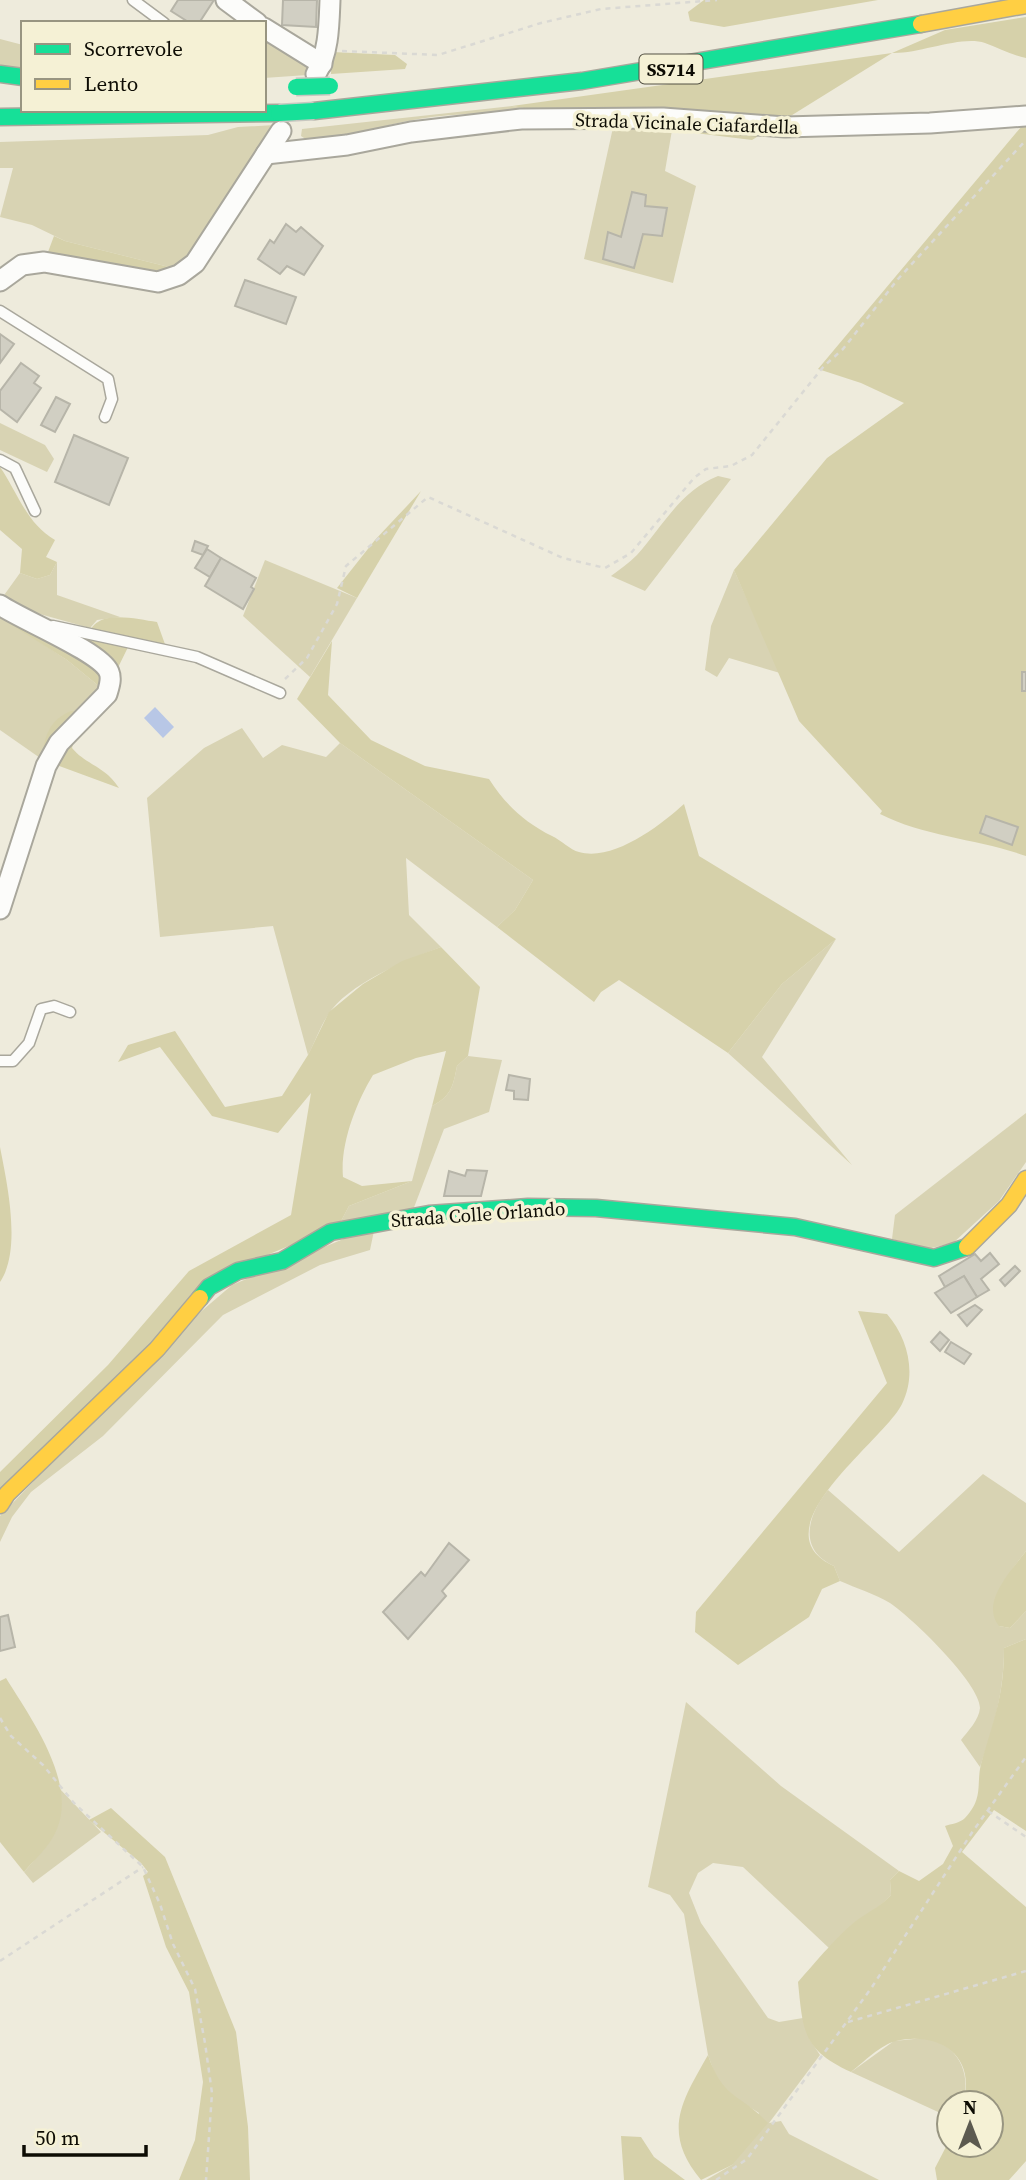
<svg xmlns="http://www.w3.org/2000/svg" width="1026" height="2180" viewBox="0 0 1026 2180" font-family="'Source Serif 4',serif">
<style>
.green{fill:#d8d3b3}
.forest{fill:#d6d1aa}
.water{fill:#b8c7e6}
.building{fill:#d1cfc3;stroke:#b7b5a9;stroke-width:2}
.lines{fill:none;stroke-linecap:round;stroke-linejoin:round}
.lane-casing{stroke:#a9a79c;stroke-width:13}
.street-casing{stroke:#a9a79c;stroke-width:23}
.fast-casing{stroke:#a9a79c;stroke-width:19}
.slow-casing{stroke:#a9a79c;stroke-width:19}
.path{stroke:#dad9d4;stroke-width:2.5;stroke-dasharray:5 5;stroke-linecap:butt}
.lane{stroke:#fcfcfa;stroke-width:10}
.street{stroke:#fcfcfa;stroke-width:19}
.fast{stroke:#16e098;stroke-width:16}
.slow{stroke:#ffcf43;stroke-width:16}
.fast-bridge-casing{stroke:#c8c7c0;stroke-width:19;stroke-linecap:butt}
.fast-bridge{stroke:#16e098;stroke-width:16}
.labels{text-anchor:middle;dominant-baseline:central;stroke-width:7;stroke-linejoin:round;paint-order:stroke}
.shield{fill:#f5f1d5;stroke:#535143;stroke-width:2}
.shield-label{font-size:18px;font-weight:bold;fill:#0d0c04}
.street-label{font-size:19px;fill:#0d0c04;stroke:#f5f1d5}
</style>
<rect width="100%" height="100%" fill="#eeebdc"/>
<g class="green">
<path d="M264,38L312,67L307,75L264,78Z"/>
<path d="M0,39L23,45V72L0,68Z"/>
<path d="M512,106L556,113C501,113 443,111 389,125C367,132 322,153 301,136L302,129Z"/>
<path d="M614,123L672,130L665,171L696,186L673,283L584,259Z"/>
<path d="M275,125L202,250L177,269L65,241L32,225L0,217L13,168H0V142L208,135L238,127Z"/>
<path d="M0,423L45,445L54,459L47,472L0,450Z"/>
<path d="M718,476L731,479L645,591L611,576C620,569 629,563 637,555C663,526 680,491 718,476Z"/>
<path d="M265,560L357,598L310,677L243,616Z"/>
<path d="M57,562V595L120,617L97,620L90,628L29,611L2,598L20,573L37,579L50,575Z"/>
<path d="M734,570L780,673L729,658L717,677L705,670L711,626Z"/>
<path d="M0,616L67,660L106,692L43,760L0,730Z"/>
<path d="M242,728L263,758L282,745L326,757L340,743L533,880L515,910L497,927L406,858L409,915L441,947C408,959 346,985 328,1015C320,1027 315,1042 308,1055L273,926L160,937L147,798L204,748Z"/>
<path d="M836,939L762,1057L852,1165L728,1053L782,984Z"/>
<path d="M468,1056L502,1060L489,1112L444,1129L413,1210L339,1225L349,1206L412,1181L432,1106C451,1096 453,1087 457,1066Z"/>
<path d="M1026,1113V1162L999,1201L953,1243L927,1249L892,1239L895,1215Z"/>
<path d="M375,1226L370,1250L320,1265L223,1315L103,1436L31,1492L12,1517L0,1542V1516L190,1321L232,1285Z"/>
<path d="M983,1474L1026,1503V1551L1013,1568L999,1626L1010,1628L1026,1611V1639L1004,1648C1004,1691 994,1727 980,1767L961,1740C968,1731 979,1720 980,1708C980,1683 911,1617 890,1603C875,1594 856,1588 840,1581L834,1566C798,1550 807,1516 828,1490L899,1552Z"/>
<path d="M686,1702L781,1786L899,1871L890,1880L891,1895C872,1916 848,1925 830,1949L743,1867L713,1863L698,1873L689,1893L701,1923L768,2018L779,2022L803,2018L810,2040L820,2055L769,2123L781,2121L789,2134L879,2180H706L732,2165L759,2113L732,2096L717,2080L708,2055L684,1914L670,1895L648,1887Z"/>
<path d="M59,1788L101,1832L33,1883L24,1872C46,1848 63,1822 59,1788Z"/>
<path d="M924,2038C957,2043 972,2072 963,2103H949V2117L851,2072L894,2041Z"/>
</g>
<g class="forest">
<path d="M704,0H878L724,27L690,21L688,12Z"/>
<path d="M1026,17V58C1011,55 999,48 985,43C961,35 920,54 892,53L752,140L614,123L512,106L892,53L945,30Z"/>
<path d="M332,52L395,55L407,64L405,69L331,74Z"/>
<path d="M1026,121V856C979,839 925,837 880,814L882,811L799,721L734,570L827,458L904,403L861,383L818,369Z"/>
<path d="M54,236L65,241L177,269L159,277L45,260Z"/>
<path d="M0,467C18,493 26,523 55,540L46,557L57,562L50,575L37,579L20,573L22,549L0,530Z"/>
<path d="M421,491L357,598L337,588L375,540Z"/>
<path d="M17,616L73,637L88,639C92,607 134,619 157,622L166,647L132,639L106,692L67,660L7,622Z"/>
<path d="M332,641L328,695L371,740L425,766L489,779C505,804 524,822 552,836C561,840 570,850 579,852C613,862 661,825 684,804L699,856L836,939L782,984L728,1053L619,980L601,992L594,1002L497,927L515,910L533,880L340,743L297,699Z"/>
<path d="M71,711H83L72,748C86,765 105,766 119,788L43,760C43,738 49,720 71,711Z"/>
<path d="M441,947L480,987L468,1056L457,1066C453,1087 451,1096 432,1106L446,1051L416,1058L373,1075C356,1103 340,1144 343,1177L362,1186L412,1181L349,1206L339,1225L236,1268L0,1495V1472L108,1365L189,1271L291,1215L311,1093L278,1133L212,1116L160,1047L118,1062L128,1045L175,1031L225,1107L282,1096L308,1055L329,1012L363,984L402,961Z"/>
<path d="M0,1147C7,1183 22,1250 0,1282Z"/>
<path d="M858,1311L887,1314C908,1338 917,1374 902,1404C884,1441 755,1530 834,1566L840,1581L822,1589L809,1617L738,1665L695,1632L696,1612L887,1383Z"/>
<path d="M1026,1551V1611L1010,1628L999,1626C980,1603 1011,1571 1026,1551Z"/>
<path d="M1026,1639V1831L994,1810L962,1852L1026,1907V2161L1009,2180H937L935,2168L949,2141V2145H991V2103H963C977,2057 940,2031 896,2041C880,2045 864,2062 851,2072C803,2050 803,2032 798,1982C815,1963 840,1932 860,1918C872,1910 881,1906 891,1895L890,1880L899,1871L919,1881L943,1864L953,1846L945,1826C951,1824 960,1823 965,1818C984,1798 976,1784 981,1764C994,1719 1004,1695 1004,1648Z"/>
<path d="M6,1678C30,1717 77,1781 57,1829C50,1846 36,1858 24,1872L0,1842V1681Z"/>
<path d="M111,1808L165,1857L236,2032L248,2127L250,2180H179L195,2140L203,2082L189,1992L166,1947L143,1876L148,1872L141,1863L89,1820Z"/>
<path d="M708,2055C724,2101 739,2092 768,2123L732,2165L701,2180C661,2132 682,2101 708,2055Z"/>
<path d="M621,2136L641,2137L654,2157L685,2180H624Z"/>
</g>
<path class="water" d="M155,707L174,727L163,738L144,718Z"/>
<g class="building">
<path d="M178,0H214L199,23H190L171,11Z"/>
<path d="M283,0H317L316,27L282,25Z"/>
<path d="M632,192L646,195L645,206L667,208L662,236L643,234L634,268L603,259L608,232L621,237Z"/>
<path d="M286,224L296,232L301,227L323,246L304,275L287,266L280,274L258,259L270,240L274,243Z"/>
<path d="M245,280L296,297L286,324L235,306Z"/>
<path d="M0,334L14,344L0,363Z"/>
<path d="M21,363L39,376L34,383L41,388L17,422L0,409V391Z"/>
<path d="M56,397L70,404L55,432L41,425Z"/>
<path d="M74,435L128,458L109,505L55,482Z"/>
<path d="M195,541L208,546L203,555L192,551Z"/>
<path d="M207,549L221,558L210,577L195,568Z"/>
<path d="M221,558L256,578L251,587L254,589L243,609L205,586Z"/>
<rect x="1022" y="672" width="4" height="19"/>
<path d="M986,816L1018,827L1012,845L980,833Z"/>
<path d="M509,1075L530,1079L528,1100L514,1099V1091L506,1090Z"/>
<path d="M467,1170L487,1171L481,1196H444L449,1171L465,1176Z"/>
<path d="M990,1253L999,1264L981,1279L989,1290L977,1297L964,1276L945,1287L939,1276L975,1254L981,1261Z"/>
<path d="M1015,1266L1020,1271L1005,1286L1000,1280Z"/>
<path d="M964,1276L977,1297L951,1313L935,1293Z"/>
<path d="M975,1305L982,1310L967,1326L958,1315Z"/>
<path d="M940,1332L949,1340L940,1351L931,1342Z"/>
<path d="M951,1342L971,1354L964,1364L945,1352Z"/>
<path d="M449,1543L469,1560L442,1591L446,1596L408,1639L383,1612L421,1572L425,1576Z"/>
<path d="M8,1615L15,1647L0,1651V1617Z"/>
</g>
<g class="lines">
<g class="lane-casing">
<g id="lane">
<path d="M133,0L164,23"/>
<path d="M0,311L108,379L112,399L105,417"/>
<path d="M0,460L15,468L35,511"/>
<path d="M53,626L197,657L280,693"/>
<path d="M0,1061H13L29,1043L41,1009L54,1006L70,1012"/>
</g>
</g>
<g class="street-casing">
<g id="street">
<path d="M226,0L257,23"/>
<path d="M264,28L322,64"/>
<path d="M316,74C329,52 329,25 330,0"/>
<path d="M266,154L347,145L411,132L521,119L663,118L785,127L930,123L1026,116"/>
<path d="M0,281L22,265L44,262L158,282L179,275L195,263L281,131"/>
<path d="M0,605C22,620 101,652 109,672C112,679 109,687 107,694L59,743L46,766L0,909"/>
</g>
</g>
<g class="fast-casing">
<g id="fast">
<path d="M0,74L23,77"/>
<path d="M314,111L582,81L921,24"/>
<path d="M0,117L279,113"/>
<path d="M200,1298L209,1287L238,1271L282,1261L331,1232L429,1214L528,1207L596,1208L795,1227L934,1258L967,1247"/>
</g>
</g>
<g class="slow-casing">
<g id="slow">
<path d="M921,24L1026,5"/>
<path d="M967,1247L1009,1205L1026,1179"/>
<path d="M0,1505L7,1494L157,1349L200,1298"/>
</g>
</g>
<g class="path">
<path d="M342,51L438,55L541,23L601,9L717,0"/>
<path d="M285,679L307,658L337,604L346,566L428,497L563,558L605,568L631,553L694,478L706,469L731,466L752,455L824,366L843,349L898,279L1026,140"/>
<path d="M0,1718L11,1736L43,1765L74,1803L143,1867L160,1904L173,1944L195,1989L205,2043L212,2093L206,2180"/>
<path d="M988,1811L1026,1837"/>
<path d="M0,1961L143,1867"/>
<path d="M848,2022L1026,1971"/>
<path d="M716,2180L747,2159L872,1987L973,1831L1026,1757"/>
</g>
<use href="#lane" class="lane"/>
<use href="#street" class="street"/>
<use href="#fast" class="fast"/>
<use href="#slow" class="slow"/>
<g class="fast-bridge-casing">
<g id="fast-bridge">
<path d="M296,87L330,86"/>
<path d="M279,113L314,111"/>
</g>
</g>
<use href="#fast-bridge" class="fast-bridge"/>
</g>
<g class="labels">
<rect class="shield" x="639.5" y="54.5" width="63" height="29" rx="5"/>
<g class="shield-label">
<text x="671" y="69">SS714</text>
</g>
<g class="street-label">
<text transform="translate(687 123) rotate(2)">Strada Vicinale Ciafardella</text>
<text transform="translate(478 1214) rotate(-4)">Strada Colle Orlando</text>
</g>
</g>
<rect x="21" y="21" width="245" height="91" fill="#f5f1d5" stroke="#989581" stroke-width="2"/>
<rect x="35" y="44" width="35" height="10" fill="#16e098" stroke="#989581" stroke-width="2"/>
<text x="84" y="56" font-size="21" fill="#0d0c04">Scorrevole</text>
<rect x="35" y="79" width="35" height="10" fill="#ffcf43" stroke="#989581" stroke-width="2"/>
<text x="84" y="91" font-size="21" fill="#0d0c04">Lento</text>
<g transform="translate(970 2124)"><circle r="33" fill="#f5f1d5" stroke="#989581" stroke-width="2"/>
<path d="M0-5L12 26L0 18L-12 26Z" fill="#5c5a50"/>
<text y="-10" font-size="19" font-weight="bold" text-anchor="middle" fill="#0d0c04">N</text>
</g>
<path d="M24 2145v10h122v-10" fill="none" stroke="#0d0c04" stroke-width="3.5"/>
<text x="35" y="2145" font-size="21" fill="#0d0c04" stroke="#f5f1d5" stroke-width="5" paint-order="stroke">50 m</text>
</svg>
